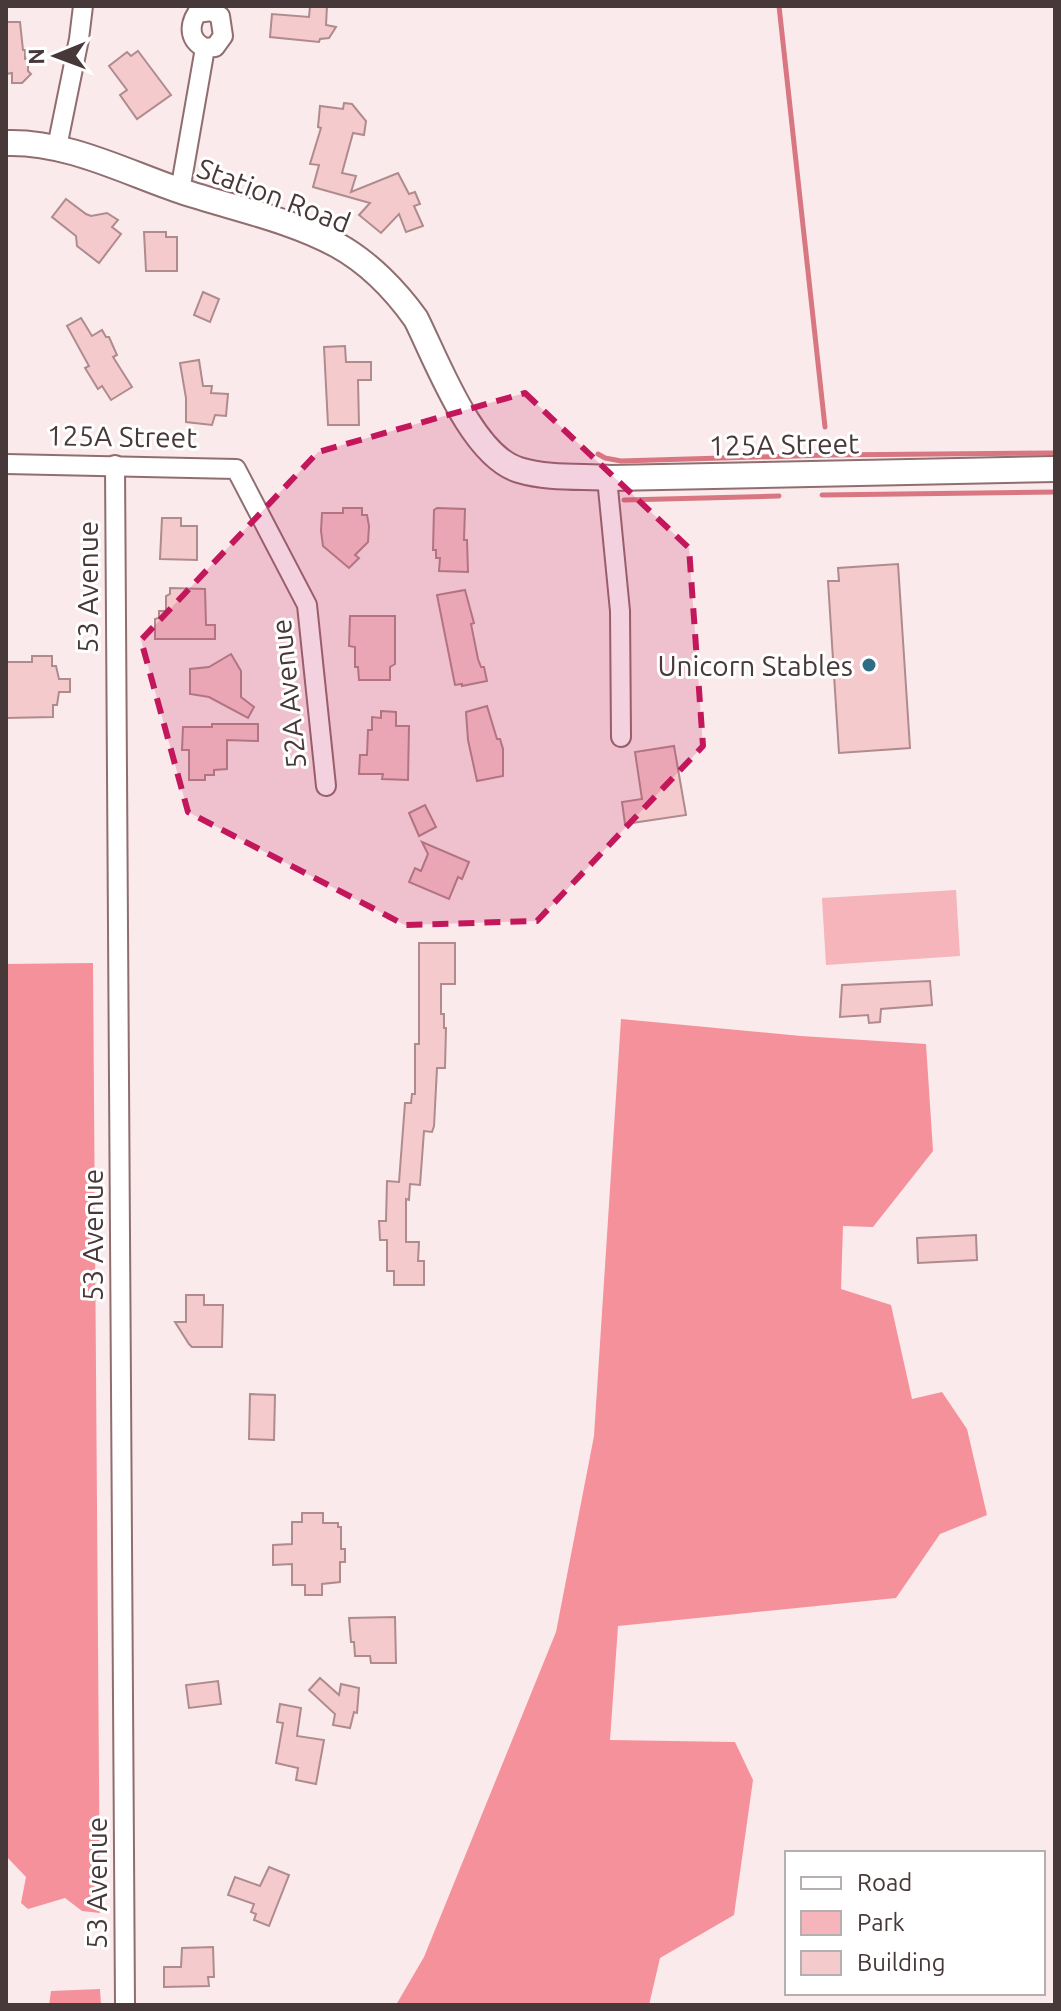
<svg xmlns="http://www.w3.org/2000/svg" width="1061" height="2011" viewBox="0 0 1061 2011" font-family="Ubuntu,sans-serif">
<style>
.green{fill:#f5b5ba}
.forest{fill:#f5919b}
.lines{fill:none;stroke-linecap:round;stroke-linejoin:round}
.stream{stroke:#d87782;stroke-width:5}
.building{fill:#f5cacd;stroke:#af8b8d;stroke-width:2}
.minor-casing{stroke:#906e70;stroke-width:22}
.tertiary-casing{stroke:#906e70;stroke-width:28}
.minor{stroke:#fff;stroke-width:18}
.tertiary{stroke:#fff;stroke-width:24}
.marked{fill:#c2185b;fill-opacity:0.2;stroke:#c2185b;stroke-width:6;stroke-dasharray:16 10;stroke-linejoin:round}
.poi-dot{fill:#2e6d82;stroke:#fff;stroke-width:3}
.labels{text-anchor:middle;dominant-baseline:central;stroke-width:6;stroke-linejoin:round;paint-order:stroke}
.street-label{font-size:28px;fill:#473839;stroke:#fff}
.poi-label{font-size:28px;fill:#473839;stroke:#fff;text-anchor:end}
</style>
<rect width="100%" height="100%" fill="#faeaeb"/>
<path class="green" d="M956,890L960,956L826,965L822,898Z"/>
<g class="forest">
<path d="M93,963L100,1913L82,1911L65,1898L28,1909L21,1903L26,1877L6,1856V964Z"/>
<path d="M621,1019L801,1036L926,1044L933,1151L873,1227L843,1226L841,1289L891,1305L912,1399L942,1392L967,1429L987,1515L940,1534L896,1598L618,1626L610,1740L735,1742L753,1780L734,1915L660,1958L649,2005H396L424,1957L556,1632L594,1436Z"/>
<path d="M100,1989L101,2005H49L51,1991Z"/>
</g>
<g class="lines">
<g class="stream">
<path d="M779,6L825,427"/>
<path d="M827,443L828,455"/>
<path d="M598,454L605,458L621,461L828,455L1055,453"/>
<path d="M822,495L1055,492"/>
<path d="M624,500L779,496"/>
</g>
</g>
<g class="building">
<path d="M310,6H327L326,25L336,27L329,38L320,39L319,42L270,37L272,14L309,17Z"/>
<path d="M6,22H20L23,50H25V59H28V71L31,74L22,83H12V73L6,74Z"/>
<path d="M138,51L171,95L137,119L120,95L127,90L109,66L127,52L131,56Z"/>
<path d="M344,103L352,104L366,121L364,135L353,133L342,173L356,176L351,192L398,173L409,194L415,192L420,204L414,206L423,226L406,232L399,214L381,233L359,215L370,203L313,187L319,165L310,164L321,128L318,127L320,106L343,109Z"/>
<path d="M66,199L86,214L91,216L107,213L118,220L112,227L121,234L99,263L77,246L76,236L52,217Z"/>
<path d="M144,232H166V237H177V271H146Z"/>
<path d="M203,292L219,299L210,322L194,315Z"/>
<path d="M81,318L92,336L102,330L106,337H109L117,355L113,357L132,387L111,400L102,386L98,389L85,368L89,366L67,326Z"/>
<path d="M345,346L346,362H371V380H358L359,425H328L324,347Z"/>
<path d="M199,360L203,386H212L211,393L228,394L226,416L215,415L212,425L186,422V398L180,363Z"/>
<path d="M343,508H362V515H367L369,526L368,542L355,555L359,558L349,568L323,546L321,531L322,513H343Z"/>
<path d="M437,508L465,509L464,540H467L468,572L439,571L440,558H436V550H433L434,510Z"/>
<path d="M162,518H181V526H197V560L160,559Z"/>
<path d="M898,564L910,748L839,753L828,581H839L838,568Z"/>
<path d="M170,588L205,589L206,625H215V639H155V619L159,618V611H166V596L170,594Z"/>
<path d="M465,590L474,623L471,624L478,659L481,667H484L487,681L462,686V684L455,685L437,595Z"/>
<path d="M350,616H395V664L390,667V680H359L358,667H355V647L349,646Z"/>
<path d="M231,654L241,671V697L254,707L248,718L209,697L190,694V669L209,667Z"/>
<path d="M32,656H52V666H56L59,679H70V692H59L57,705H53V717L6,718V662H32Z"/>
<path d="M487,706L497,739H500L503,749V776L477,781L468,740L466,712Z"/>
<path d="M381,711L396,712V726H409L408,780L382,779L383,774H359L360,755H367L368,730H372V717L381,718Z"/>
<path d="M212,724H258V741L227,740V769L214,770V775H205V780H189V750H182L183,727H212Z"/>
<path d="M674,746L686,815L625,824L622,802L642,799L635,752Z"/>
<path d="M425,805L436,827L419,836L409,813Z"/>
<path d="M422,842L469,862L462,879L458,877L449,899L409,882L415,868L421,871L428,854Z"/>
<path d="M419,943H455V984H441V1014H444V1028H446L445,1068H437L434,1126L432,1132L424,1131L420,1185L410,1184L409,1200L406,1199V1242H419L418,1261H424V1285H394V1271H387V1240H380L379,1221H386L387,1181L399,1182L405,1103H411L412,1094H415V1044H419Z"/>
<path d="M930,981L932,1005L881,1009L880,1022L869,1023L868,1015L840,1017L842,985Z"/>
<path d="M976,1235L977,1260L918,1263L917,1238Z"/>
<path d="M186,1295H204V1305H223L222,1347H192L189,1344L175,1322H186Z"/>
<path d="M250,1394L275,1395L274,1440L249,1439Z"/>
<path d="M302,1513H323V1523H338V1527H341V1549H345V1562H340V1582L322,1584V1595H305V1585H292V1564L273,1565V1545L292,1544V1522H302Z"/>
<path d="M395,1617L396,1663H371L370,1656H355L354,1642H351L349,1618Z"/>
<path d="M320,1678L339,1695L341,1684L359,1688L357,1713L354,1712L350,1728L333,1725L335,1714L309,1690Z"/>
<path d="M218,1681L221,1704L189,1708L186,1685Z"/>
<path d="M280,1704L301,1708L297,1736L324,1740L316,1784L296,1780L298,1768L276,1763L283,1723L277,1722Z"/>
<path d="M269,1867L289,1875L269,1926L254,1920L256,1914L251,1912L254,1904L228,1895L235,1877L260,1886Z"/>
<path d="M213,1947L214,1977H208L209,1986L164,1987V1967H181L182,1948Z"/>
</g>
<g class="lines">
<g class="minor-casing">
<g id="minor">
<path d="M57,147L79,39L83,6"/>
<path d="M180,191L205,48L215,47L223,36L220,16L211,11L197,13C188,27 190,41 205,48"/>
<path d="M6,464L236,469L307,605L326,786"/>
<path d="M115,465L125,2005"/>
<path d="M607,478L620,611L621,737"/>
</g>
</g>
<g class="tertiary-casing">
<path id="tertiary" d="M6,143C67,141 125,172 181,191C232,208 289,219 337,245C368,262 396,291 416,319C437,361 472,456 519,470C549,479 580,476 611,478L1055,469"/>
</g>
<use href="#minor" class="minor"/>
<use href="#tertiary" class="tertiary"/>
</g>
<path class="marked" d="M525,393L689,548L703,746L537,921L405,925L188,812L141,640L318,452Z"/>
<circle class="poi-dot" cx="869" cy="665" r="8"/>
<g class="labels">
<g class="street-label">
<text transform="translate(274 195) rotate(21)">Station Road</text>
<text transform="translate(122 436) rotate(1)">125A Street</text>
<text transform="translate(784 444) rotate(-1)">125A Street</text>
<text transform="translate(87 587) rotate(-90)">53 Avenue</text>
<text transform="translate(288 694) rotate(-96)">52A Avenue</text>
<text transform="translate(92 1235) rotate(-90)">53 Avenue</text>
<text transform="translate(96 1883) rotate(-90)">53 Avenue</text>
</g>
<g class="poi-label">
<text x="853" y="665">Unicorn Stables</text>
</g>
</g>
<rect width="1061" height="2011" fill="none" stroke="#473839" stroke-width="16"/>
<rect x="785" y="1851" width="260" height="144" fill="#ffffff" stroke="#b5afb0" stroke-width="2"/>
<rect x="801" y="1877" width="40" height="12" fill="#ffffff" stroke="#b5afb0" stroke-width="2"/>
<text x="857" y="1891" font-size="24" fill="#473839">Road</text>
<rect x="801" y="1911" width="40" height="24" fill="#f5b5ba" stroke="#b5afb0" stroke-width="2"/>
<text x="857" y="1931" font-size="24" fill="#473839">Park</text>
<rect x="801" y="1951" width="40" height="24" fill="#f5cacd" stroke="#b5afb0" stroke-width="2"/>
<text x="857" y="1971" font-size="24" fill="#473839">Building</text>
<g transform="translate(56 56) rotate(269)" stroke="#ffffff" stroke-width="6" paint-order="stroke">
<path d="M0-6L14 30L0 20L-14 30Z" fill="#473839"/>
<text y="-12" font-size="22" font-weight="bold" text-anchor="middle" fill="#473839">N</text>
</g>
</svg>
